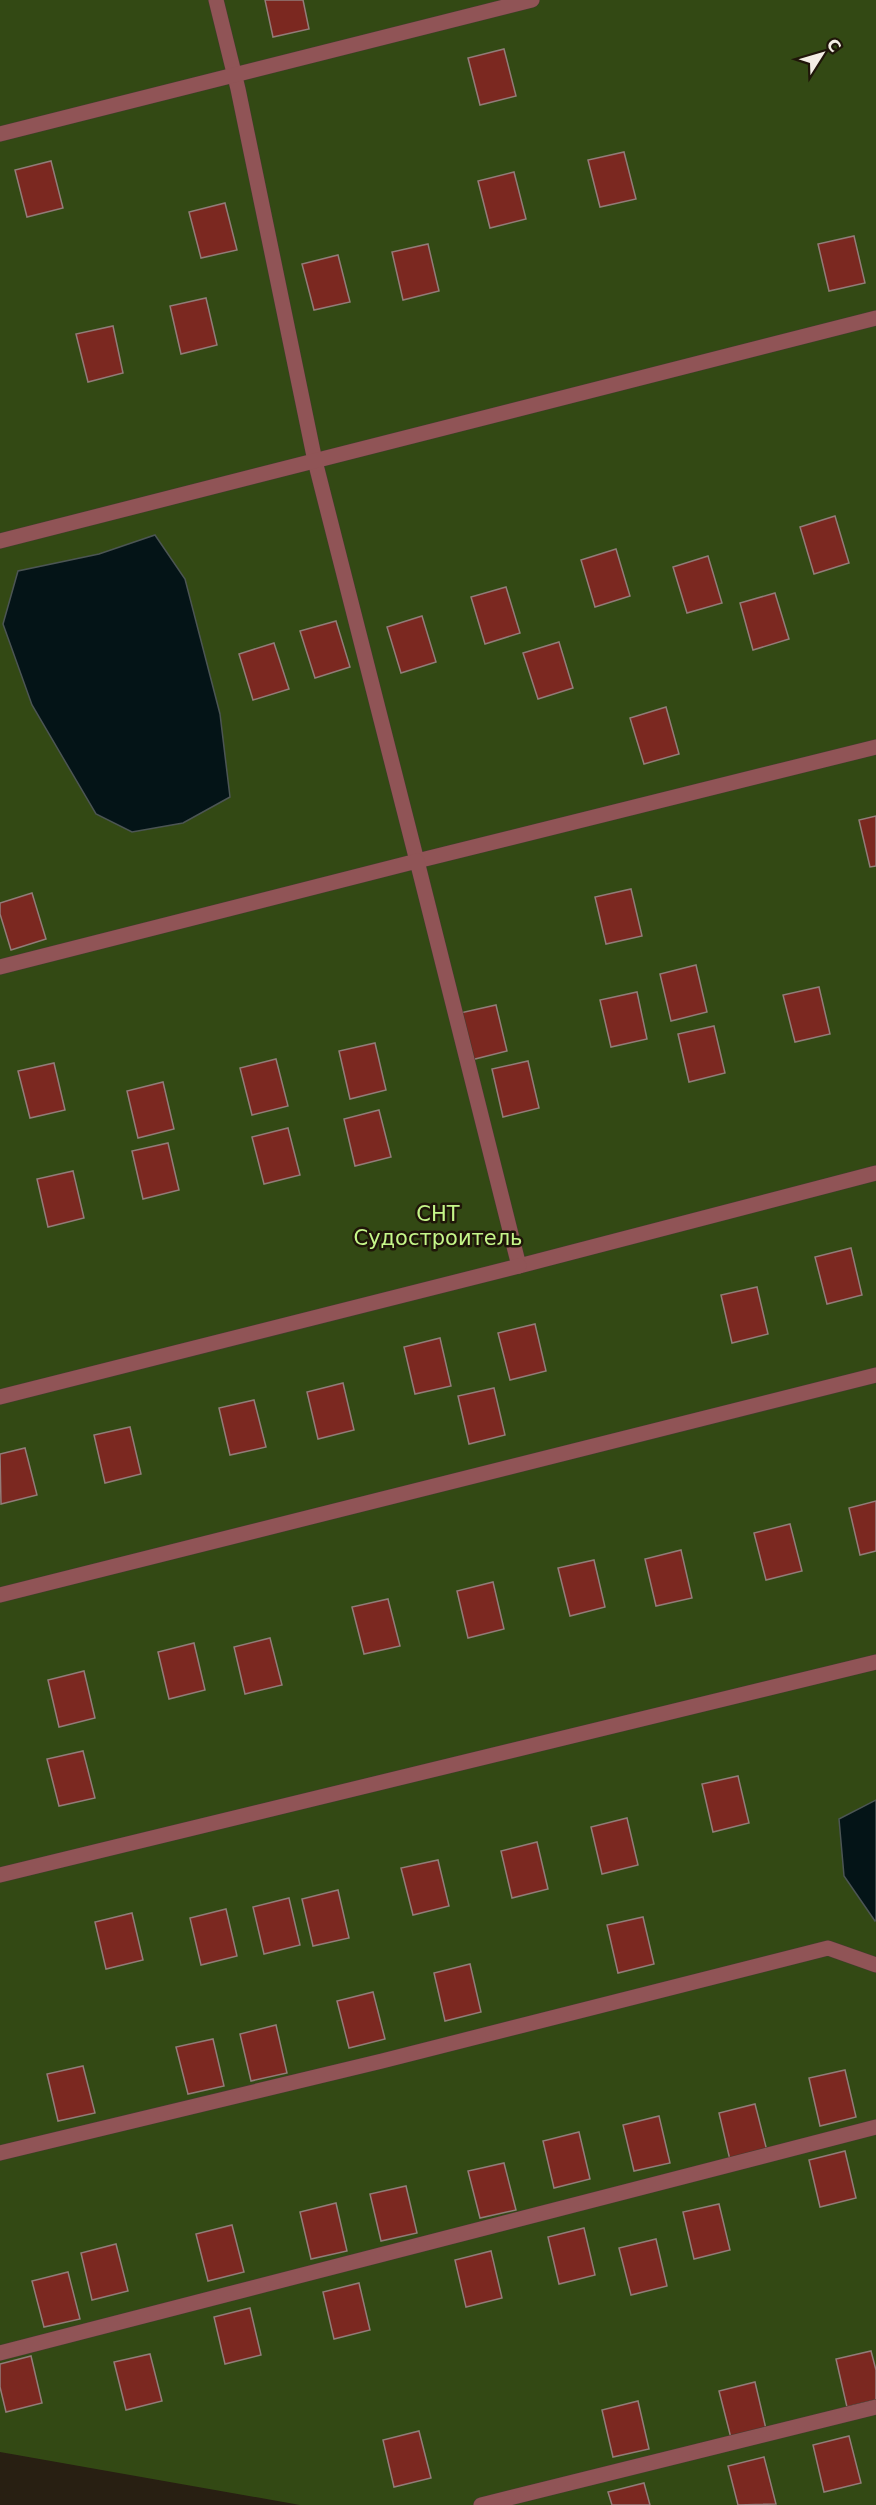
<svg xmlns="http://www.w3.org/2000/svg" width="876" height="2505" viewBox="0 0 876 2505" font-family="'DejaVu Sans',sans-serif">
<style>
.green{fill:#334914}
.water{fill:#041417;stroke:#4c5554;stroke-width:1.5}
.building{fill:#7b2820;stroke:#927c79;stroke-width:1.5}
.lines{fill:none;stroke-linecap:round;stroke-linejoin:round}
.service-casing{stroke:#443c2f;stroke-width:16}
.minor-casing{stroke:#443c2f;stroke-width:16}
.service{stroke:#905456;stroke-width:15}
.minor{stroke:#905456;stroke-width:15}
.labels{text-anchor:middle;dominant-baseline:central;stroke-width:5;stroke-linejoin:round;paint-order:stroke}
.park-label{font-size:21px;fill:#c5f689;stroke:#1f1609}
</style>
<rect width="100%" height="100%" fill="#281f12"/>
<path class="green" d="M0,0H876V2505H300L0,2452Z"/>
<g class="water">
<path d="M155,535L185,579L220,714L230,797L183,823L132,832L96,814L32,705L3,624L18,571L99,554Z"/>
<path d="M876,1800V1920L875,1921L844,1876L839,1819Z"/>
</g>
<g class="building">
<path d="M265,0H303L309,29L273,37Z"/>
<path d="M504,49L516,96L480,105L468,58Z"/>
<path d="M624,152L636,199L600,207L588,160Z"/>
<path d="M51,161L63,208L27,217L15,170Z"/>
<path d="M514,172L526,219L490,228L478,181Z"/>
<path d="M225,203L237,250L201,258L189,212Z"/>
<path d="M854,236L865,283L829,291L818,244Z"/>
<path d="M428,244L439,291L403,300L392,252Z"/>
<path d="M338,255L350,302L314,310L302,264Z"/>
<path d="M206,298L217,345L181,354L170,306Z"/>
<path d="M113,326L123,373L88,382L76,334Z"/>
<path d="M835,516L849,563L814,574L800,527Z"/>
<path d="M616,549L630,596L595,607L581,560Z"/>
<path d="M708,556L722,603L687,613L673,567Z"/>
<path d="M506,587L520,633L485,644L471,597Z"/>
<path d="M775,593L789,639L753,650L740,603Z"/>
<path d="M422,616L436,662L401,673L387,627Z"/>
<path d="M336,621L350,667L315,678L300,631Z"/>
<path d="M559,642L573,688L538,699L523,653Z"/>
<path d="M274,643L289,689L253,700L239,654Z"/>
<path d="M666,707L679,754L644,764L630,718Z"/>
<path d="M876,816V866L870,867L859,820Z"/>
<path d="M631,889L642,936L606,944L595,897Z"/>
<path d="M32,893L46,939L11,950L0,914V903Z"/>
<path d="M696,965L707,1012L671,1021L660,974Z"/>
<path d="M819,987L830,1034L795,1042L783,995Z"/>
<path d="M637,992L647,1039L611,1047L600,1000Z"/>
<path d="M496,1005L507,1051L471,1060L460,1013Z"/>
<path d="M714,1026L725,1073L689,1082L678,1034Z"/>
<path d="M375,1043L386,1090L350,1099L339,1051Z"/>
<path d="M276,1059L288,1106L252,1115L240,1068Z"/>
<path d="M528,1061L539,1108L503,1117L492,1069Z"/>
<path d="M54,1063L65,1110L30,1118L18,1071Z"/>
<path d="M163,1082L174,1129L138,1138L127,1091Z"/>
<path d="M379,1110L391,1157L355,1166L344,1119Z"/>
<path d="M288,1128L300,1175L264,1184L252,1137Z"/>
<path d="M168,1143L179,1190L143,1199L132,1151Z"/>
<path d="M73,1171L84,1218L48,1227L37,1179Z"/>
<path d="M851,1248L862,1295L827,1304L815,1257Z"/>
<path d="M757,1287L768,1334L732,1343L721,1295Z"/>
<path d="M535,1324L546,1371L510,1380L498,1333Z"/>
<path d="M440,1338L451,1386L415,1394L404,1347Z"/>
<path d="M343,1383L354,1430L318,1439L307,1392Z"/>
<path d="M494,1388L505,1435L469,1444L458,1396Z"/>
<path d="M254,1400L266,1447L230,1455L219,1408Z"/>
<path d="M130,1427L141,1474L105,1483L94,1435Z"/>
<path d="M25,1448L37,1495L1,1504L0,1454Z"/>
<path d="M876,1501V1551L860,1555L849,1508Z"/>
<path d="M790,1524L802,1571L766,1580L754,1533Z"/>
<path d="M681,1550L692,1598L656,1606L645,1559Z"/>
<path d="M594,1560L605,1607L570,1616L558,1568Z"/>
<path d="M493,1582L504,1629L468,1638L457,1591Z"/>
<path d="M388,1599L400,1646L364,1654L352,1607Z"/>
<path d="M270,1638L282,1685L245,1694L234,1647Z"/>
<path d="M194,1643L205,1690L169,1699L158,1652Z"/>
<path d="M84,1671L95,1718L59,1727L48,1680Z"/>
<path d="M83,1751L95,1798L59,1806L47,1759Z"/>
<path d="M738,1776L749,1823L713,1832L702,1784Z"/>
<path d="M627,1818L638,1865L602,1874L591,1827Z"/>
<path d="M537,1842L548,1889L512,1898L501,1851Z"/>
<path d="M438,1860L449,1906L413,1915L401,1868Z"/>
<path d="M338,1890L349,1938L313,1946L302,1899Z"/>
<path d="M289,1898L300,1945L264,1954L253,1907Z"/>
<path d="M226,1909L237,1956L201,1965L190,1918Z"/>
<path d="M132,1913L143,1960L106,1969L95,1922Z"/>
<path d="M643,1917L654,1964L618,1973L607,1925Z"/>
<path d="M470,1964L481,2012L445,2021L434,1973Z"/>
<path d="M373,1992L385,2039L349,2048L337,2001Z"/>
<path d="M276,2025L287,2073L251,2081L240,2034Z"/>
<path d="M213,2039L224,2086L188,2094L176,2047Z"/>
<path d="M83,2066L95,2113L58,2121L47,2074Z"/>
<path d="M845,2070L856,2117L820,2126L809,2078Z"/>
<path d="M755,2104L767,2151L730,2160L719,2113Z"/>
<path d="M659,2116L670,2163L634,2171L623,2125Z"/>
<path d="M579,2132L590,2179L554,2188L543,2141Z"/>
<path d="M845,2151L856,2198L820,2207L809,2160Z"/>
<path d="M504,2163L516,2210L480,2218L468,2171Z"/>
<path d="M406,2186L417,2233L381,2241L370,2194Z"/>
<path d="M336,2203L347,2251L311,2259L300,2212Z"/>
<path d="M719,2204L730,2250L694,2259L683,2212Z"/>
<path d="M232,2225L244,2272L208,2281L196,2234Z"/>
<path d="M584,2228L595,2275L559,2284L548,2237Z"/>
<path d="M656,2239L667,2286L631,2295L619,2248Z"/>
<path d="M116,2244L128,2291L92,2300L81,2253Z"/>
<path d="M491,2251L502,2298L466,2307L455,2260Z"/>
<path d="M68,2272L80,2319L44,2327L32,2281Z"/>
<path d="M359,2283L370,2330L334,2339L323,2292Z"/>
<path d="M250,2308L261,2355L225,2364L214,2317Z"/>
<path d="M871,2351L876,2370V2400L847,2407L836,2359Z"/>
<path d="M150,2354L162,2401L126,2410L114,2362Z"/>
<path d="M31,2356L42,2403L6,2412L0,2387V2364Z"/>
<path d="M755,2382L766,2429L731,2438L719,2391Z"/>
<path d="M638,2401L649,2449L613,2457L602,2410Z"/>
<path d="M419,2431L431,2478L394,2487L383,2440Z"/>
<path d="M849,2436L861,2483L824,2492L813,2445Z"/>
<path d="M764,2457L776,2504L738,2505L728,2466Z"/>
<path d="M644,2483L650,2505H612L608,2492Z"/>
</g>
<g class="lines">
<g class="service-casing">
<g id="service">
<path d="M216,0L238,89L315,461L417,861L876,747"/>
<path d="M0,134L532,0"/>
<path d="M0,967L417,861L519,1266L876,1173"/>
<path d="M0,1397L519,1266"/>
<path d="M0,1595L876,1375"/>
<path d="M0,1875L876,1662"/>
<path d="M0,2153L382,2061L828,1948L876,1965"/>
<path d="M0,2353L876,2127"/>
<path d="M481,2505L876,2407"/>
</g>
</g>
<g class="minor-casing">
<path id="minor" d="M0,541L876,318"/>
</g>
<use href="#service" class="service"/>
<use href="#minor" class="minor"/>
</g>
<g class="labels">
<g class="park-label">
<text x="438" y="1214">СНТ<tspan x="438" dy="24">Судостроитель</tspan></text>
</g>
</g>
<g transform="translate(822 54) rotate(53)" stroke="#1f1609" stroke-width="4.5" paint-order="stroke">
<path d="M0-4.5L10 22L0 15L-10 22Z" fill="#f3ede4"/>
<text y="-9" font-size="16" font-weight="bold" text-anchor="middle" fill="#f3ede4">С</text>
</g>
</svg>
